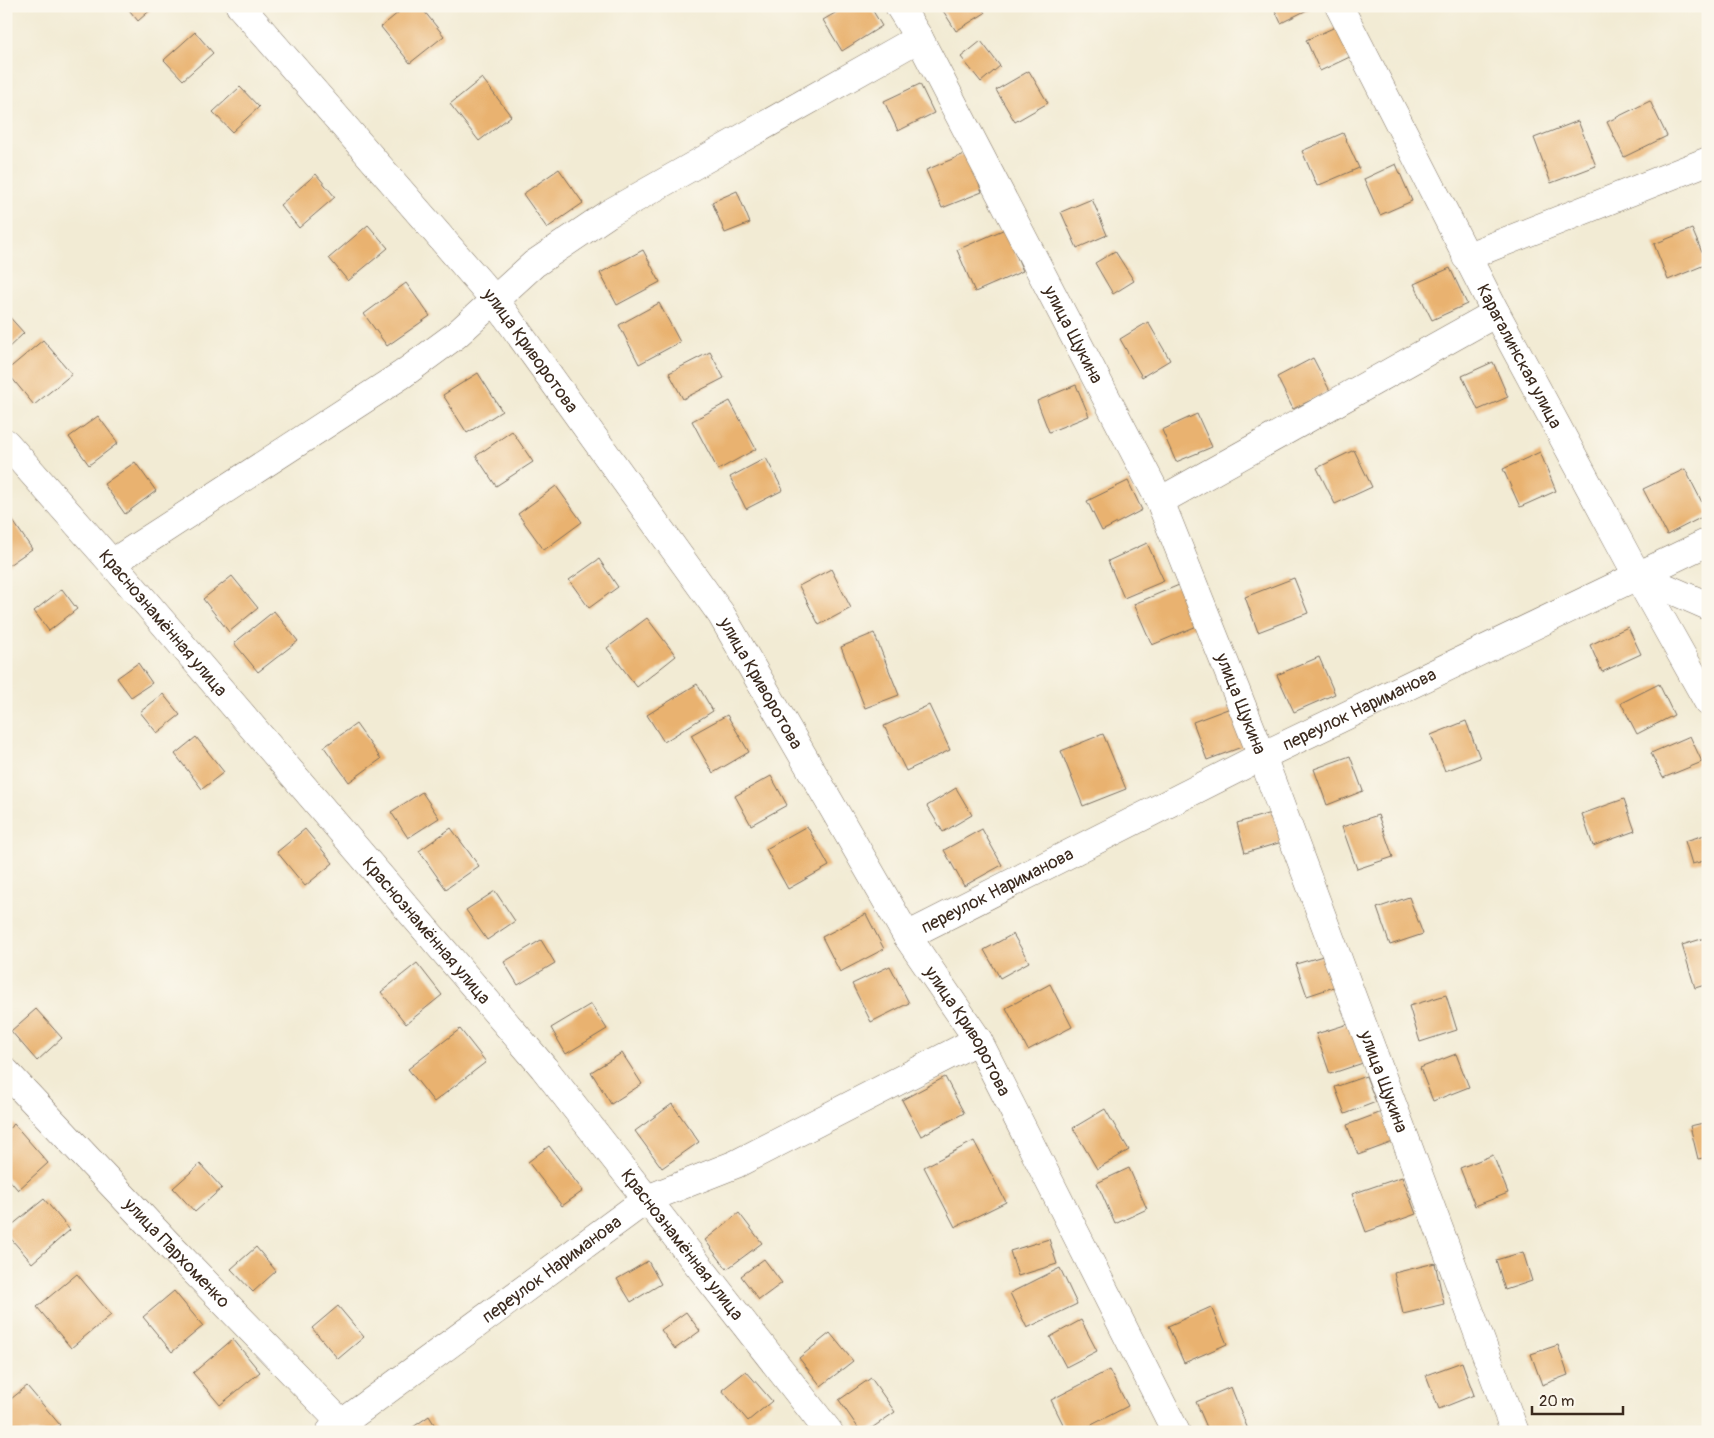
<svg xmlns="http://www.w3.org/2000/svg" width="1714" height="1438" viewBox="0 0 1714 1438" font-family="Pangolin,sans-serif">
<style>
.building{fill:#e9b26f}
.lines{fill:none;stroke-linecap:round;stroke-linejoin:round}
.street-casing{stroke:#7b6e5e;stroke-width:29}
.street{stroke:#fff;stroke-width:28}
.labels{text-anchor:middle;dominant-baseline:central;stroke-width:5;stroke-linejoin:round;paint-order:stroke}
.street-label{font-size:18px;fill:#3b2a1e;stroke:#fbf7ec}
</style>
<rect width="100%" height="100%" fill="#fbf7ec"/>
<filter id="ink" filterUnits="userSpaceOnUse"><feTurbulence type="fractalNoise" baseFrequency=".02" numOctaves="2"/><feDisplacementMap in="SourceGraphic" scale="10" xChannelSelector="R" yChannelSelector="G"/><feConvolveMatrix kernelMatrix="1 2 1 2 8 2 1 2 1" color-interpolation-filters="sRGB"/></filter>
<filter id="wash" filterUnits="userSpaceOnUse"><feTurbulence type="fractalNoise" baseFrequency=".0096" numOctaves="4" result="noise"/><feDisplacementMap in="SourceGraphic" scale="20" xChannelSelector="R" yChannelSelector="G"/><feGaussianBlur stdDeviation="1.12" result="paint"/><feColorMatrix in="noise" values="0 0 0 0 0 0 0 0 0 0 0 0 0 0 0 0 0 1.4 0 .05"/><feComposite in="paint" operator="in"/></filter>
<g filter="url(#wash)">
<rect width="100%" height="100%" fill="#f2ebd4"/>
<g id="blocks">
<g class="building">
<path d="M126,6H155L138,21Z"/>
<path d="M406,6H420L444,36L410,63L381,27Z"/>
<path d="M847,6H870L882,26L842,51L823,20Z"/>
<path d="M940,6H980L985,13L956,31Z"/>
<path d="M1273,6H1315L1281,23Z"/>
<path d="M1340,25L1354,55L1320,71L1306,40Z"/>
<path d="M195,32L213,53L183,80L164,60Z"/>
<path d="M981,41L1000,66L981,82L961,57Z"/>
<path d="M1029,71L1048,103L1015,122L996,90Z"/>
<path d="M482,78L511,116L479,141L450,104Z"/>
<path d="M920,84L934,113L898,131L884,101Z"/>
<path d="M240,87L259,107L232,132L213,112Z"/>
<path d="M1650,101L1667,136L1624,157L1607,122Z"/>
<path d="M1578,121L1596,166L1551,183L1534,138Z"/>
<path d="M1343,133L1359,168L1317,186L1302,151Z"/>
<path d="M967,153L982,192L942,208L926,170Z"/>
<path d="M1396,164L1412,201L1380,215L1364,179Z"/>
<path d="M559,169L583,203L547,228L523,194Z"/>
<path d="M316,174L335,197L299,228L280,205Z"/>
<path d="M737,191L750,223L725,233L712,202Z"/>
<path d="M1092,199L1107,235L1077,248L1061,212Z"/>
<path d="M368,225L388,248L348,281L329,258Z"/>
<path d="M1005,229L1023,271L975,292L957,250Z"/>
<path d="M1692,229L1707,264L1668,280L1654,244Z"/>
<path d="M643,250L660,282L617,305L600,273Z"/>
<path d="M1115,251L1134,281L1113,294L1095,263Z"/>
<path d="M1450,268L1467,304L1432,320L1414,284Z"/>
<path d="M406,283L430,316L387,346L364,314Z"/>
<path d="M659,303L680,342L639,364L619,325Z"/>
<path d="M6,313L24,333L6,350Z"/>
<path d="M1148,322L1170,360L1142,377L1120,339Z"/>
<path d="M43,340L72,374L34,405L6,371Z"/>
<path d="M710,352L724,378L683,399L669,373Z"/>
<path d="M1313,358L1330,391L1293,409L1277,377Z"/>
<path d="M1493,362L1508,397L1478,410L1462,376Z"/>
<path d="M478,373L502,411L467,433L443,395Z"/>
<path d="M1076,385L1089,416L1049,432L1037,401Z"/>
<path d="M730,401L756,449L718,470L692,421Z"/>
<path d="M1197,414L1212,447L1176,462L1162,430Z"/>
<path d="M98,416L118,443L89,465L69,437Z"/>
<path d="M512,431L533,462L496,486L476,456Z"/>
<path d="M1354,450L1372,487L1335,504L1317,468Z"/>
<path d="M1540,452L1556,491L1520,507L1503,469Z"/>
<path d="M766,458L783,490L746,509L730,477Z"/>
<path d="M135,462L156,491L125,514L104,484Z"/>
<path d="M1685,469L1708,514L1667,535L1643,489Z"/>
<path d="M1128,481L1142,510L1102,531L1087,501Z"/>
<path d="M556,486L582,522L544,550L518,514Z"/>
<path d="M9,515L32,549L6,567V517Z"/>
<path d="M1147,543L1164,581L1124,598L1108,561Z"/>
<path d="M599,559L618,587L589,608L569,580Z"/>
<path d="M831,569L851,608L819,625L799,586Z"/>
<path d="M232,576L258,608L229,632L203,599Z"/>
<path d="M1294,578L1308,613L1258,632L1245,597Z"/>
<path d="M1179,585L1197,626L1152,645L1134,604Z"/>
<path d="M62,589L77,609L49,631L34,611Z"/>
<path d="M274,611L298,641L258,672L234,643Z"/>
<path d="M647,618L676,656L637,687L607,648Z"/>
<path d="M1628,627L1641,654L1602,672L1590,645Z"/>
<path d="M874,633L899,695L865,708L841,647Z"/>
<path d="M1319,657L1335,694L1294,712L1277,675Z"/>
<path d="M138,663L152,683L131,697L117,678Z"/>
<path d="M697,684L713,711L664,742L647,715Z"/>
<path d="M1659,684L1674,715L1637,734L1621,703Z"/>
<path d="M163,694L180,715L157,733L140,712Z"/>
<path d="M929,705L950,750L906,771L884,726Z"/>
<path d="M1233,707L1247,745L1207,760L1193,722Z"/>
<path d="M727,715L749,752L713,773L691,735Z"/>
<path d="M1466,721L1480,758L1445,771L1431,735Z"/>
<path d="M356,724L381,759L349,782L324,747Z"/>
<path d="M1103,734L1126,789L1083,806L1061,751Z"/>
<path d="M1690,736L1702,762L1663,778L1651,753Z"/>
<path d="M196,737L224,772L202,789L175,754Z"/>
<path d="M1350,756L1363,791L1327,805L1314,769Z"/>
<path d="M771,776L787,805L751,825L735,796Z"/>
<path d="M956,788L972,815L943,832L927,806Z"/>
<path d="M422,792L439,818L408,838L391,812Z"/>
<path d="M1624,799L1635,831L1593,846L1582,814Z"/>
<path d="M1274,812L1282,842L1245,853L1237,823Z"/>
<path d="M1378,815L1393,857L1357,869L1342,827Z"/>
<path d="M807,826L829,866L788,889L766,849Z"/>
<path d="M451,828L479,866L446,889L419,851Z"/>
<path d="M305,829L333,863L305,886L277,852Z"/>
<path d="M982,829L1002,865L964,886L944,850Z"/>
<path d="M1708,834V860L1692,864L1685,841Z"/>
<path d="M495,891L515,921L487,940L466,910Z"/>
<path d="M1409,897L1423,934L1390,945L1377,908Z"/>
<path d="M866,914L884,949L840,972L822,937Z"/>
<path d="M1013,934L1029,962L1000,978L984,950Z"/>
<path d="M1708,937V984L1695,988L1682,945Z"/>
<path d="M541,940L555,963L518,985L504,962Z"/>
<path d="M1333,953L1343,984L1307,996L1296,964Z"/>
<path d="M417,963L442,995L406,1024L381,992Z"/>
<path d="M890,966L909,1003L871,1022L852,984Z"/>
<path d="M1050,984L1072,1027L1028,1050L1006,1008Z"/>
<path d="M1446,995L1457,1030L1420,1042L1409,1006Z"/>
<path d="M591,1004L607,1029L566,1054L551,1028Z"/>
<path d="M36,1009L62,1038L37,1061L11,1031Z"/>
<path d="M1361,1020L1375,1059L1330,1074L1316,1034Z"/>
<path d="M460,1029L486,1062L434,1102L408,1069Z"/>
<path d="M622,1053L642,1084L611,1104L591,1072Z"/>
<path d="M1456,1054L1469,1087L1433,1101L1420,1068Z"/>
<path d="M1366,1076L1376,1102L1345,1114L1335,1087Z"/>
<path d="M945,1077L964,1113L921,1136L902,1100Z"/>
<path d="M672,1104L699,1142L662,1168L635,1131Z"/>
<path d="M1105,1109L1129,1150L1097,1169L1073,1128Z"/>
<path d="M1382,1112L1393,1142L1358,1155L1347,1125Z"/>
<path d="M1708,1122V1157L1698,1159L1690,1126Z"/>
<path d="M14,1124L48,1163L18,1190L6,1176V1131Z"/>
<path d="M974,1141L1006,1202L955,1227L924,1167Z"/>
<path d="M549,1146L583,1191L562,1206L528,1162Z"/>
<path d="M1493,1155L1508,1193L1475,1206L1460,1168Z"/>
<path d="M200,1164L222,1188L195,1212L173,1188Z"/>
<path d="M1129,1168L1147,1209L1115,1224L1097,1183Z"/>
<path d="M1402,1177L1416,1214L1366,1232L1352,1194Z"/>
<path d="M44,1199L70,1230L32,1263L6,1233V1230Z"/>
<path d="M739,1213L762,1243L727,1269L705,1240Z"/>
<path d="M1049,1239L1057,1264L1018,1276L1010,1251Z"/>
<path d="M256,1247L276,1271L253,1292L231,1269Z"/>
<path d="M1523,1252L1532,1281L1505,1290L1496,1260Z"/>
<path d="M764,1259L782,1283L759,1300L741,1276Z"/>
<path d="M648,1261L661,1284L631,1302L617,1279Z"/>
<path d="M1435,1263L1444,1304L1403,1314L1394,1273Z"/>
<path d="M1060,1268L1077,1304L1027,1328L1010,1293Z"/>
<path d="M77,1274L111,1315L71,1348L37,1307Z"/>
<path d="M174,1291L203,1326L172,1352L143,1317Z"/>
<path d="M338,1306L364,1337L338,1359L312,1328Z"/>
<path d="M1211,1307L1227,1344L1184,1363L1168,1326Z"/>
<path d="M686,1312L700,1331L675,1349L661,1330Z"/>
<path d="M1081,1320L1097,1351L1066,1367L1050,1337Z"/>
<path d="M830,1333L853,1361L821,1386L799,1358Z"/>
<path d="M233,1339L260,1372L220,1405L193,1373Z"/>
<path d="M1558,1345L1568,1375L1542,1385L1531,1354Z"/>
<path d="M1462,1362L1474,1395L1439,1409L1426,1375Z"/>
<path d="M1109,1370L1128,1406L1078,1432H1067L1051,1400Z"/>
<path d="M746,1371L772,1401L748,1421L722,1390Z"/>
<path d="M871,1378L895,1412L866,1432H861L839,1400Z"/>
<path d="M27,1386L60,1425L52,1432H6V1403Z"/>
<path d="M1231,1387L1249,1432H1209L1196,1402Z"/>
<path d="M429,1416L439,1432H406Z"/>
</g>
</g>
</g>
<g filter="url(#ink)">
<use href="#blocks" fill-opacity="0" stroke="#7b6e5e" stroke-width="1"/>
<g class="lines">
<g class="street-casing">
<g id="street">
<path id="s1" d="M240,6L494,299L721,614L907,936L978,1040L1176,1432"/>
<path id="s2" d="M899,6L919,38L1160,501L1262,756L1515,1432"/>
<path id="s3" d="M1339,6L1496,313L1637,575L1708,702"/>
<path d="M1466,257L1708,161"/>
<path id="s4" d="M6,443L112,563L544,1068L829,1432"/>
<path d="M1160,501L1496,313"/>
<path d="M112,563L403,374L456,335L534,264L608,214L919,38"/>
<path d="M1637,575L1708,606"/>
<path id="s5" d="M907,936L1262,756L1708,542"/>
<path id="s6" d="M6,1072L168,1244L350,1432"/>
<path id="s7" d="M330,1432L647,1199L736,1164L978,1040"/>
</g>
</g>
<use href="#street" class="street"/>
</g>
</g>
<g class="labels">
<g class="street-label">
<text stroke="none"><textPath href="#s2" startOffset="372">улица Щукина</textPath></text>
<text stroke="none"><textPath href="#s1" startOffset="451">улица Криворотова</textPath></text>
<text stroke="none"><textPath href="#s3" startOffset="394">Карагалинская улица</textPath></text>
<text stroke="none"><textPath href="#s4" startOffset="239">Краснознамённая улица</textPath></text>
<text stroke="none"><textPath href="#s1" startOffset="856">улица Криворотова</textPath></text>
<text stroke="none"><textPath href="#s2" startOffset="778">улица Щукина</textPath></text>
<text stroke="none"><textPath href="#s5" startOffset="506">переулок Нариманова</textPath></text>
<text stroke="none"><textPath href="#s5" startOffset="101">переулок Нариманова</textPath></text>
<text stroke="none"><textPath href="#s4" startOffset="644">Краснознамённая улица</textPath></text>
<text stroke="none"><textPath href="#s1" startOffset="1261">улица Криворотова</textPath></text>
<text stroke="none"><textPath href="#s2" startOffset="1182">улица Щукина</textPath></text>
<text stroke="none"><textPath href="#s4" startOffset="1049">Краснознамённая улица</textPath></text>
<text stroke="none"><textPath href="#s6" startOffset="249">улица Пархоменко</textPath></text>
<text stroke="none"><textPath href="#s7" startOffset="275">переулок Нариманова</textPath></text>
</g>
</g>
<rect width="1714" height="1438" fill="none" stroke="#fbf7ec" stroke-width="25"/>
<path d="M1532 1406v8h91v-8" fill="none" stroke="#3b2a1e" stroke-width="2.5"/>
<text x="1539" y="1406" font-size="15" fill="#3b2a1e" stroke="#fbf7ec" stroke-width="4" paint-order="stroke">20 m</text>
</svg>
